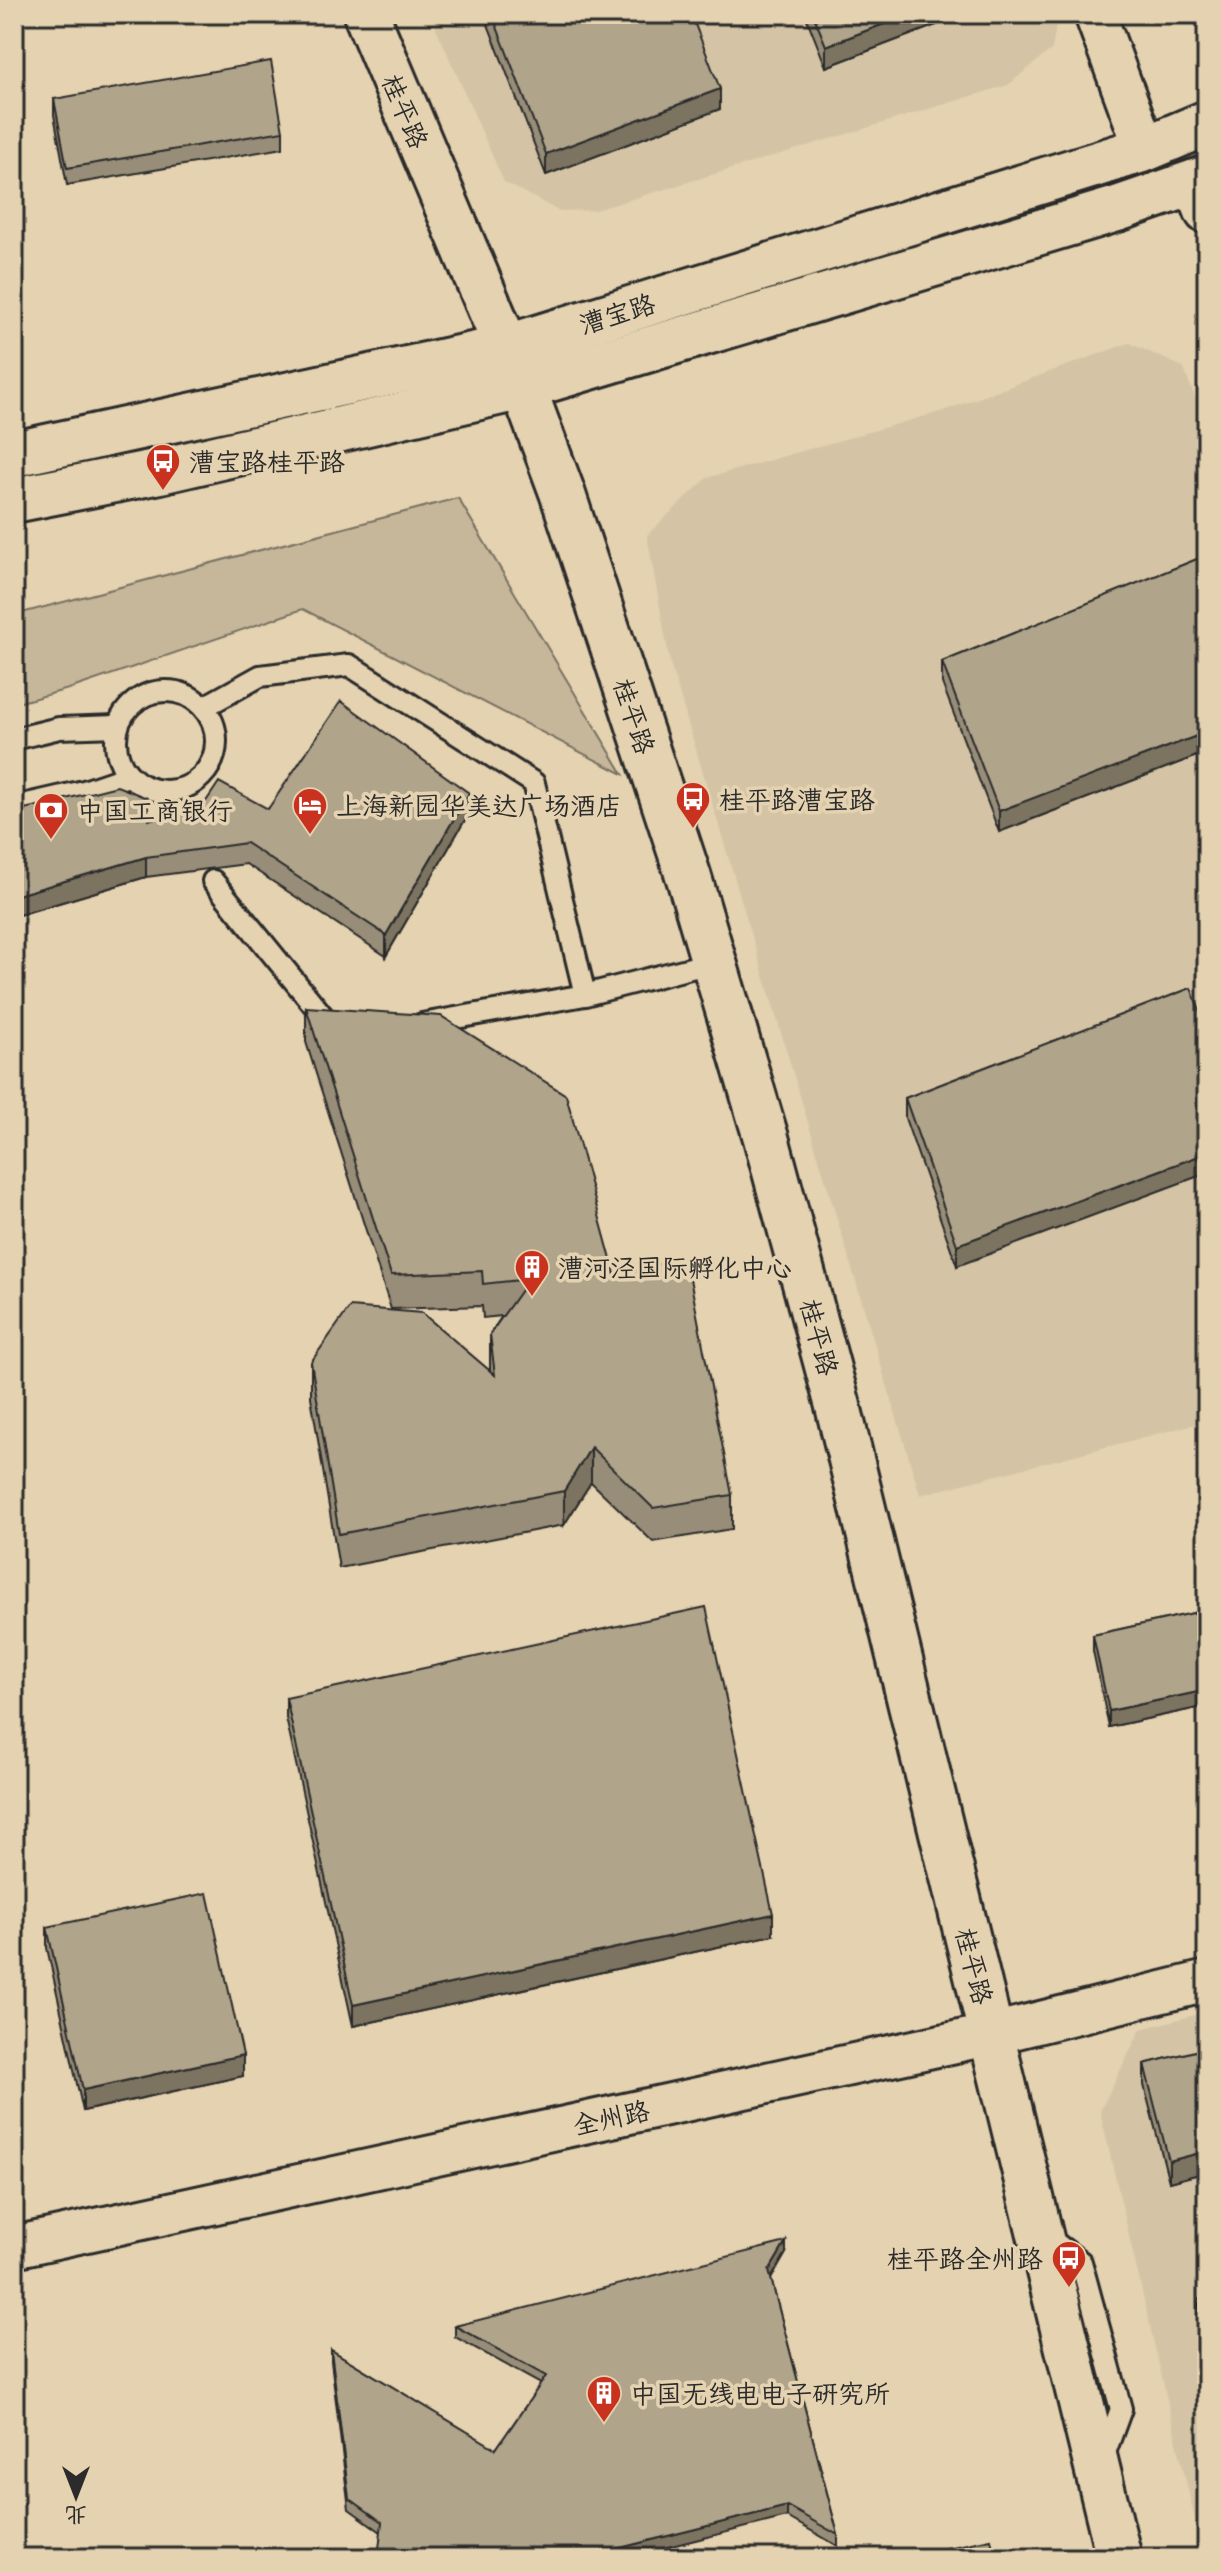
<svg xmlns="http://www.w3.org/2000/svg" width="1221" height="2572" viewBox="0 0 1221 2572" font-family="Mali,'LXGW WenKai TC',sans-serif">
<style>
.built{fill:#d4c4a5}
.green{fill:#c6b79a;stroke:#787162;stroke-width:2}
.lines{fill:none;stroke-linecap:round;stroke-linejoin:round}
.lane-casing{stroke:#2b2b2b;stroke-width:26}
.street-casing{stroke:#2b2b2b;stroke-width:46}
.secondary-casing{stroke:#2b2b2b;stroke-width:50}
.primary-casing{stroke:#2b2b2b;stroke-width:50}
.lane{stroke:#e4d2b0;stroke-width:20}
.street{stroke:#e4d2b0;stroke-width:40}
.secondary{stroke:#e4d2b0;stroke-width:44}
.primary{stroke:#e4d2b0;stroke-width:44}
.wall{fill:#978d78;stroke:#2b2b2b;stroke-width:2}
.shaded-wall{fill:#7b7361;stroke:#2b2b2b;stroke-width:2}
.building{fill:#b0a48b;stroke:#2b2b2b;stroke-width:2}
.labels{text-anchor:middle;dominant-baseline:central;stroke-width:7;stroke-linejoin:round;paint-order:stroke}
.street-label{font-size:26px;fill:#2b2b2b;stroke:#e4d2b0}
.poi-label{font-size:26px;fill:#2b2b2b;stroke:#e4d2b0;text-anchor:start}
</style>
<rect width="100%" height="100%" fill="#e4d2b0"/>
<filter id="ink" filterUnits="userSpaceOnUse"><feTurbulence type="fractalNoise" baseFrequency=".0125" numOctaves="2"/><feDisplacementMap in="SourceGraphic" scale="16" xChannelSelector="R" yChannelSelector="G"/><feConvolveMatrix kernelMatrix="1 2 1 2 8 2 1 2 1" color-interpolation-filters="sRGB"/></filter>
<g filter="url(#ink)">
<g class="built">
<path d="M430,14H1058L1052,49L1008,85L596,210L559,211L504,182Z"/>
<path d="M1129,343L1183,367L1207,427V1421L920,1495L670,663L647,535L707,478L943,411Z"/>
<path d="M1207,2012V2558H1204L1100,2111L1141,2029Z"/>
</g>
<path class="green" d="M458,498L623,774L303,609L72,688L14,704V615Z"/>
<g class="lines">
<g class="lane-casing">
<g id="lane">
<circle cx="166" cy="741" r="50"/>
<path d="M204,707L260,676L349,665L534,783L585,995L422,1024"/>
<path d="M14,739L59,728L117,726"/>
<path d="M14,807L84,791L128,776"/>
<path d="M213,881L331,1026"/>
<path d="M585,995L714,962"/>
<path d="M1046,2236L1081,2262L1121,2409L1103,2458"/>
</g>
</g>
<g class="street-casing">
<g id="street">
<path d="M1095,14L1145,149"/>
<path d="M14,2247L992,2034L1207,1981"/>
</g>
</g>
<g class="secondary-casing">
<g id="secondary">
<path d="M366,14L523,387L562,492L689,878L766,1138L838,1406L1119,2558"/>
<path d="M1196,182L1207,211"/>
</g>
</g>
<g class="primary-casing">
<g id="primary">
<path d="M14,454L505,348L1145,149L1207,123"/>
<path d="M14,500L160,471L523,387L1117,209L1207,178"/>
</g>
</g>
<use href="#lane" class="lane"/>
<use href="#street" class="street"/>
<use href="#secondary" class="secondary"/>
<use href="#primary" class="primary"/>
</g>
<g class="wall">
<path d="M484,14H691L720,109L546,175Z"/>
<path d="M805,14H965L826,67Z"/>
<path d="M54,99L283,131V148L67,185L54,115Z"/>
<path d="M1207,555V752L999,832L942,683V662Z"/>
<path d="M268,809L469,813L386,956L246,864L146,877L15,916V927L14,811L149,820Z"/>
<path d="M1191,988L957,1266L905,1118V1098Z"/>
<path d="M306,1007L615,1274L732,1495V1529L653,1542L591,1482L564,1525L339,1568L311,1397V1362L490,1371V1334L502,1316L483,1318L482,1306L391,1309L306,1042Z"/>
<path d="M1207,1610V1706L1109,1727L1093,1651V1635Z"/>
<path d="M286,1698L773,1935L353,2026L286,1718Z"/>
<path d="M47,1927L243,2076L83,2111L47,1948Z"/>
<path d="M1207,2048V2172L1169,2182L1144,2085V2064Z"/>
<path d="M786,2253L771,2279L838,2535V2546L787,2517L381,2532L349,2509L331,2361V2350L496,2449L541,2384L455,2337V2326Z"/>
<path d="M1207,2297V2355L1198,2320V2299Z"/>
</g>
<g class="shaded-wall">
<path d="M910,14H965L826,67V46Z"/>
<path d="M720,89V109L546,175V154Z"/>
<path d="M1207,732V752L999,832V811Z"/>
<path d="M469,793V813L386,956V935Z"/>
<path d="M146,857V877L15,916V927L14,928V896Z"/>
<path d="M1207,1153V1173L957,1266V1245Z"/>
<path d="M591,1447V1482L564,1525V1491Z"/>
<path d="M1207,1690V1706L1109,1727V1711Z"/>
<path d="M773,1914V1935L353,2026V2005Z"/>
<path d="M243,2055V2076L83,2111V2090Z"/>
<path d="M1207,2151V2172L1169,2182V2161Z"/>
<path d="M786,2242V2253L769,2282V2271Z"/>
<path d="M787,2506V2517L624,2558H580Z"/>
</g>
<g class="building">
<path d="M492,14H691L720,89L546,154Z"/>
<path d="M813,14H910L826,46Z"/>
<path d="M271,61L283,131L67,168L54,99Z"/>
<path d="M1207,555V732L999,811L942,662Z"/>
<path d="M341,701L469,793L386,935L246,843L146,857L14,896V811L38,806L117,786L147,798L149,820L205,803L219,782L268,809Z"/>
<path d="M1191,988L1207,1029V1153L957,1245L905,1098Z"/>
<path d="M306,1007L441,1016L566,1095L615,1274L686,1258L732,1495L653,1508L591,1447L564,1491L339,1534L311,1362L350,1307L422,1313L495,1375L490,1334L529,1279L483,1284L482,1271L391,1275Z"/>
<path d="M706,1607L773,1914L353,2005L286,1698Z"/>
<path d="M1207,1610V1690L1109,1711L1093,1635Z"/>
<path d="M207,1893L243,2055L83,2090L47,1927Z"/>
<path d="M1207,2048V2151L1169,2161L1144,2064Z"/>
<path d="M786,2242L769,2271L838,2535L787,2506L580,2558H378L382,2522L349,2498L331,2350L496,2449L546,2376L455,2326Z"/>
<path d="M1207,2297V2335L1198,2299Z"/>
<path d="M991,2539L995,2558H899Z"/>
<path d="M136,2553L148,2558H115Z"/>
</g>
</g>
<defs>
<g id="bus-pin" transform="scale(1.8)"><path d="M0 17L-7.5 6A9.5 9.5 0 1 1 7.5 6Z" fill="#c8321e" stroke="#e4d2b0"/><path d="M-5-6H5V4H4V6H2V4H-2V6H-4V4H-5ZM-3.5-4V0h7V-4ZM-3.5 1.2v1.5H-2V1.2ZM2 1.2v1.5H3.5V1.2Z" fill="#fff"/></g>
<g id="hotel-pin" transform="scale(1.8)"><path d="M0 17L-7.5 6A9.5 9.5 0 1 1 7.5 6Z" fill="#c8321e" stroke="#e4d2b0"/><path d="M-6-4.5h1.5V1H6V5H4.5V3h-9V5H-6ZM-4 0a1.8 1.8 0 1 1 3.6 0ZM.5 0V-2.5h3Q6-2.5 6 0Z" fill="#fff"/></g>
<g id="bank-pin" transform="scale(1.8)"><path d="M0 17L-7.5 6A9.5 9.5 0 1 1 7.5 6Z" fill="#c8321e" stroke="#e4d2b0"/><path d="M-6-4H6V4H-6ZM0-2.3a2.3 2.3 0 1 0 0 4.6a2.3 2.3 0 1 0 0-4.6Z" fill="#fff"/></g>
<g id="building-pin" transform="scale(1.8)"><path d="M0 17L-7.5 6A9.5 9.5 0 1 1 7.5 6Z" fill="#c8321e" stroke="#e4d2b0"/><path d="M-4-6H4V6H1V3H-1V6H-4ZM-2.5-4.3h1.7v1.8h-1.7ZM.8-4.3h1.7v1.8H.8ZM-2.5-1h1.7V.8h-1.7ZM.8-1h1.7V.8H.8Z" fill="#fff"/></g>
</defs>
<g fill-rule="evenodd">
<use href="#bus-pin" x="163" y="461"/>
<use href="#bus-pin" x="693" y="799"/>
<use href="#hotel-pin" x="310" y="805"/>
<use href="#bank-pin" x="51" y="810"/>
<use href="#building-pin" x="532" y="1267"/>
<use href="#bus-pin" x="1069" y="2258"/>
<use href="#building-pin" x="604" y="2393"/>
</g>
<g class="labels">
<g class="street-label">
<text transform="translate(406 111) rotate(67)">桂平路</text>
<text transform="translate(617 313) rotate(-17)">漕宝路</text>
<text transform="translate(635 716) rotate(72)">桂平路</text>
<text transform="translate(820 1337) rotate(75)">桂平路</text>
<text transform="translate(975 1966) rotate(76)">桂平路</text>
<text transform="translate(611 2117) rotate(-12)">全州路</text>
</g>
<g class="poi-label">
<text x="189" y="461">漕宝路桂平路</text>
<text x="719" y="799">桂平路漕宝路</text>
<text x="336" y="805">上海新园华美达广场酒店</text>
<text x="77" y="810">中国工商银行</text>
<text x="558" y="1267">漕河泾国际孵化中心</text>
<text x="1043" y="2258" text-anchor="end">桂平路全州路</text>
<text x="630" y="2393">中国无线电电子研究所</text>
</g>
</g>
<rect width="1221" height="2572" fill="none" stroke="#e4d2b0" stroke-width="48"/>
<rect x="24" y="24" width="1173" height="2524" fill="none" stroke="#2b2b2b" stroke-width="3" filter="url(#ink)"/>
<g transform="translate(76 2496) rotate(180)" stroke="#e4d2b0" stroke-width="6" paint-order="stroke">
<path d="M0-6L14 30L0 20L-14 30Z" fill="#2b2b2b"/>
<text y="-12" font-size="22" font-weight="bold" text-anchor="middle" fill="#2b2b2b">北</text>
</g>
</svg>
